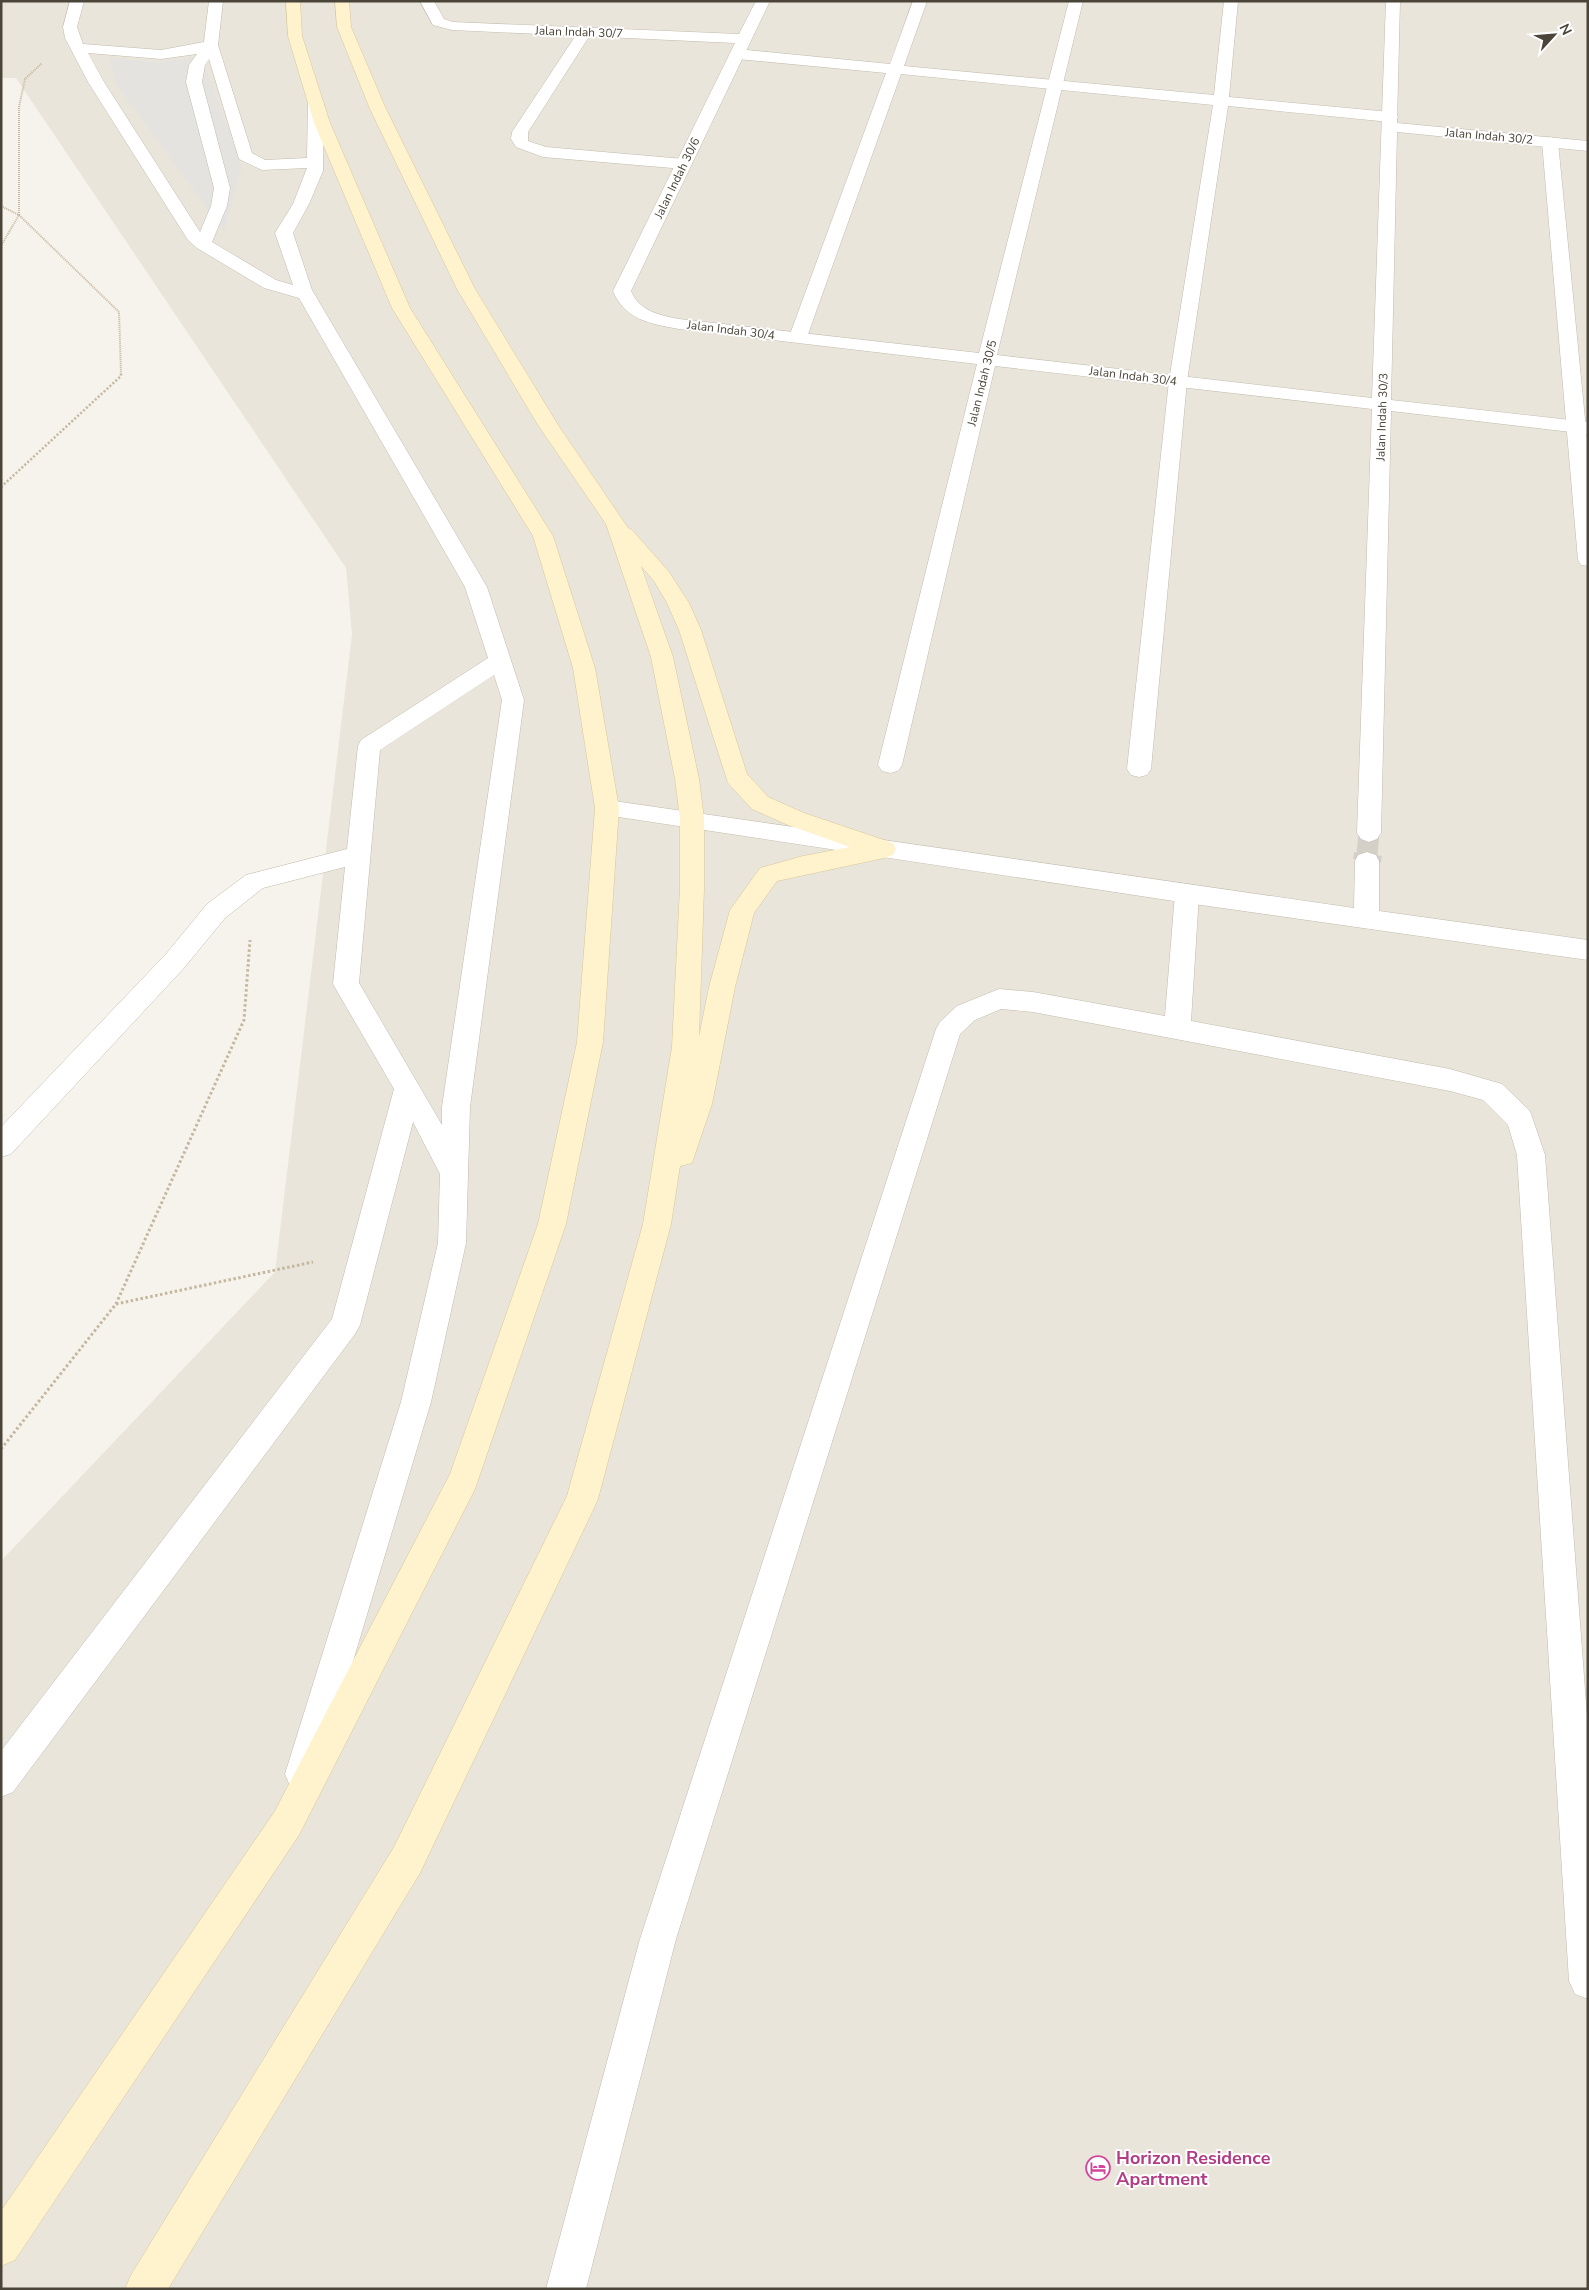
<svg xmlns="http://www.w3.org/2000/svg" width="1589" height="2290" viewBox="0 0 1589 2290" font-family="'Nunito Sans',sans-serif">
<style>
.residential{fill:#eae5da}
.parking{fill:#e5e3e0}
.lines{fill:none;stroke-linecap:round;stroke-linejoin:round}
.minor-tunnel-far1{stroke:#d4d0c8;stroke-width:21;stroke-dasharray:21 11;stroke-linecap:butt}
.minor-tunnel{stroke:#d4d0c8;stroke-width:28;stroke-dasharray:28 14;stroke-linecap:butt}
.service-casing{stroke:#c2bbae;stroke-width:1}
.minor-casing{stroke:#c2bbae;stroke-width:1}
.secondary-casing{stroke:#d6c79b;stroke-width:1}
.path-far2{stroke:#c4b79f;stroke-width:2;stroke-dasharray:1 1;stroke-linecap:butt}
.path-far1{stroke:#c4b79f;stroke-width:2.5;stroke-dasharray:2 2;stroke-linecap:butt}
.path{stroke:#c4b79f;stroke-width:3;stroke-dasharray:2.5 2.5;stroke-linecap:butt}
.service{fill:#fff;fill-rule:evenodd}
.minor{fill:#fff;fill-rule:evenodd}
.secondary{fill:#fff3cd;fill-rule:evenodd}
.labels{text-anchor:middle;dominant-baseline:central;stroke-width:4;stroke-linejoin:round;paint-order:stroke}
.far-street-label{font-size:12px;fill:#4b4439;stroke:#fff}
.near-hotel-label{font-size:18px;font-weight:bold;fill:#b23c85;stroke:#fff;text-anchor:start}
</style>
<rect width="100%" height="100%" fill="#f6f3ec"/>
<path class="residential" d="M1,1H1588V2289H1V1561L275,1272L352,634L346,568L16,78H1Z"/>
<path class="parking" d="M201,56L242,166L224,232L115,82L110,58L161,62Z"/>
<g class="lines">
<path class="minor-tunnel-far1" d="M1367,855L1369,833"/>
<path class="minor-tunnel" d="M1367,861L1368,854"/>
<g class="service-casing">
<g id="service">
<path d="M70,1H84L77,27L83,44L161,50L204,42L209,1H223L218,45L252,153L265,160L307,158L308,104L310,101H322L324,104L323,171L309,204L293,233L312,290L487,587L524,700L470,1107L466,1243L431,1402L319,1774L314,1786L302,1791L290,1786L285,1774L401,1402L438,1243L440,1174L413,1122L360,1325L355,1334L13,1792L1,1797V1751L332,1319L394,1089L333,984L345,867L263,888L225,918L184,968L11,1154L1,1157V1127L166,954L207,904L246,875L347,849L358,746L361,740L488,658L465,587L299,298L264,288L197,248L188,240L88,82L65,38L63,27ZM88,53L161,59L197,54L189,65L186,82L214,188L211,206L200,232L104,82ZM209,59L239,159L262,170L307,168L293,204L275,233L293,285L276,280L212,242L227,206L230,188L202,82L205,65ZM494,675L502,700L442,1107V1125L359,983L380,750Z"/>
<path d="M913,1H927L904,66L1214,95L1224,1H1238L1229,97L1390,112L1396,114L1398,117L1396,120L1390,122L1228,106L1187,381L1151,769L1147,775L1139,777L1131,775L1127,769L1169,381L1213,105L901,74L807,337L804,341L798,342L792,341L789,337L886,73L737,59L729,54L737,49L890,64Z"/>
<path d="M585,28L592,32L528,132V141L546,147L684,159L690,161L692,164L690,167L684,169L543,157L516,147L511,139L512,132L580,29Z"/>
<path d="M1550,137L1556,139L1558,142L1588,450V566L1581,565L1578,560L1542,142L1544,139Z"/>
<path d="M1187,885L1196,888L1199,894L1191,1021L1450,1069L1502,1084L1530,1111L1545,1155L1588,1730V1999L1575,1994L1569,1981L1517,1155L1508,1125L1483,1100L1450,1091L1033,1012L1001,1009L975,1020L960,1034L676,1939L586,2289H546L640,1939L936,1029L940,1022L957,1006L999,989L1033,992L1165,1016L1175,894L1178,888Z"/>
</g>
</g>
<g class="minor-casing">
<g id="minor">
<path d="M420,1H434L444,19L453,22L739,34L756,1H770L631,291C639,311 659,315 679,319L979,353L1069,1H1083L997,355L1372,398L1386,1H1400L1397,123L1588,141V151L1397,132L1391,400L1588,422V434L1391,411L1381,833L1377,839L1369,842L1361,839L1357,833L1372,409L995,366L902,765L898,771L890,773L882,771L878,765L977,364L679,329C651,324 625,320 613,291L735,43L452,30L433,25Z"/>
<path d="M607,800L1354,908L1355,861L1358,855L1367,852L1376,855L1379,861V911L1588,940V960L1187,903L599,814L595,808L599,802Z"/>
</g>
</g>
<g class="secondary-casing">
<g id="secondary">
<path d="M286,1H300L302,36L330,123L410,308L553,536L595,668L619,808L603,1042L566,1224L475,1489L299,1835L15,2260L1,2266V2211L275,1811L450,1474L538,1224L577,1042L595,808L573,668L533,536L392,308L314,123L288,36Z"/>
<path d="M335,1H349L351,27L386,109L475,289L558,425L628,528L632,530L669,572L689,603L701,630L747,774L768,797L804,813L893,843L896,849L893,855L884,858L777,881L754,913L735,987L712,1104L692,1163L680,1166L671,1224L598,1499L593,1510L420,1873L168,2289H125L131,2275L394,1847L567,1496L643,1224L672,1047L680,888V819L675,779L651,657L606,524L538,425L457,289L370,109L337,27ZM641,566L654,581L667,603L679,630L728,783L752,809L788,825L850,847L803,856L760,868L730,910L709,987L699,1037L704,888V819L699,779L673,657Z"/>
</g>
</g>
<g class="path-far2">
<path d="M1,206L19,215V107L25,79L42,63"/>
<path d="M1,246L19,215L119,312L121,373"/>
</g>
<path class="path-far1" d="M1,487L121,376V372"/>
<g class="path">
<path d="M116,1304L313,1262"/>
<path d="M1,1449L116,1304L244,1020L250,940"/>
</g>
<use href="#service" class="service"/>
<use href="#minor" class="minor"/>
<use href="#secondary" class="secondary"/>
</g>
<defs>
<g id="hotel-ring" transform="scale(1.25)"><circle r="9.5" fill="#fff" stroke="#d1479c" stroke-width="1.5"/><path d="M-6-4.5h1.5V1H6V5H4.5V3h-9V5H-6ZM-4 0a1.8 1.8 0 1 1 3.6 0ZM.5 0V-2.5h3Q6-2.5 6 0Z" fill="#d1479c"/></g>
</defs>
<g fill-rule="evenodd">
<use href="#hotel-ring" x="1098" y="2168"/>
</g>
<g class="labels">
<g class="far-street-label">
<text transform="translate(579 32) rotate(2)">Jalan Indah 30/7</text>
<text transform="translate(1489 136) rotate(5)">Jalan Indah 30/2</text>
<text transform="translate(677 178) rotate(-64)">Jalan Indah 30/6</text>
<text transform="translate(731 330) rotate(7)">Jalan Indah 30/4</text>
<text transform="translate(1133 376) rotate(7)">Jalan Indah 30/4</text>
<text transform="translate(982 383) rotate(-76)">Jalan Indah 30/5</text>
<text transform="translate(1382 417) rotate(-88)">Jalan Indah 30/3</text>
</g>
<g class="near-hotel-label">
<text x="1116" y="2158">Horizon Residence<tspan x="1116" dy="21">Apartment</tspan></text>
</g>
</g>
<rect width="1589" height="2290" fill="none" stroke="#4b4439" stroke-width="5"/>
<g transform="translate(1554 35) rotate(64)" stroke="#ffffff" stroke-width="4" paint-order="stroke">
<path d="M0-4L9 19L0 12L-9 19Z" fill="#4b4439"/>
<text y="-8" font-size="14" font-weight="bold" text-anchor="middle" fill="#4b4439">N</text>
</g>
</svg>
